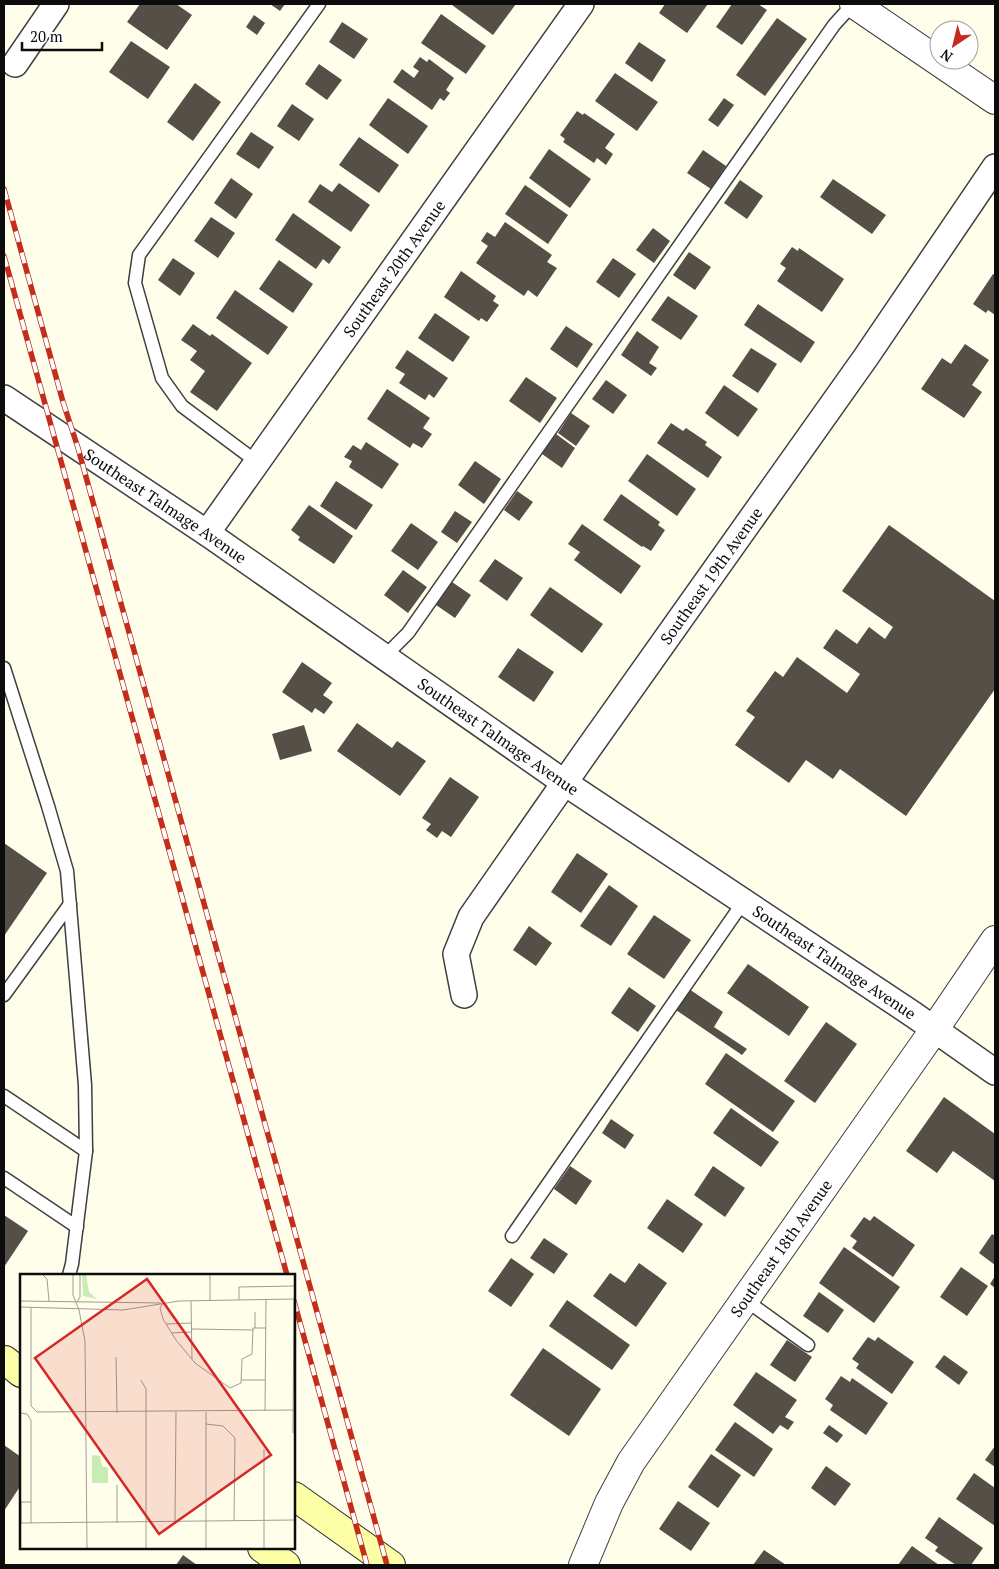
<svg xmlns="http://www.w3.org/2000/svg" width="999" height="1569" viewBox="0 0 999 1569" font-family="'PT Serif',serif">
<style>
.building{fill:#554f48}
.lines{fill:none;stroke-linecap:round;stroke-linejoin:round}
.service-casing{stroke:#3f3f3f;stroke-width:15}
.minor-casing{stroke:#3f3f3f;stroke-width:28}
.tertiary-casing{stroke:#3f3f3f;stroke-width:30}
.secondary-casing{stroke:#2e2e2e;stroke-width:30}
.service{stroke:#fff;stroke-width:12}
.minor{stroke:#fff;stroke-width:25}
.tertiary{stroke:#fff;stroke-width:28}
.secondary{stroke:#fcffa6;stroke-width:28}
.rail-casing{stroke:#c42c1c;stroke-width:5.5}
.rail{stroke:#fff;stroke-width:4;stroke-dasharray:11;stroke-linecap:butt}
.labels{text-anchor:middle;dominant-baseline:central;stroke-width:5;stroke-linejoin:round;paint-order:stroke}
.street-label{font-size:16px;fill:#0c0c0c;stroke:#fff}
.inset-road{fill:none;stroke:#9e9d92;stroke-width:1}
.view{fill:#d62828;fill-opacity:0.15;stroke:#d62828;stroke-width:2.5}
.inset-edge{fill:none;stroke:#0c0c0c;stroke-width:2.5}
</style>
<rect width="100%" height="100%" fill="#fffeeb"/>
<g class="building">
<path d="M140,4H176L192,15L167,50L127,22Z"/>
<path d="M270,4H285L280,11Z"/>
<path d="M452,4H516L493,35L452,5Z"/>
<path d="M665,4H708L687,33L659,13Z"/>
<path d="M732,4H758L767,10L742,45L716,27Z"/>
<path d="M441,14L486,46L466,74L421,43Z"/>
<path d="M254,15L265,23L257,35L246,27Z"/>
<path d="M777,18L807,39L765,96L736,75Z"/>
<path d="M342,22L368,39L354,59L329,42Z"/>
<path d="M131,41L170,67L148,99L109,72Z"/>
<path d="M639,42L666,60L652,82L625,63Z"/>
<path d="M420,57L427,62L429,59L454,78L446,90L450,93L444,101L440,98L432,110L393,82L402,69L414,78L419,71L413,67Z"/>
<path d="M319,64L342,80L327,100L305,84Z"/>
<path d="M615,73L658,102L637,131L595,101Z"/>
<path d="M195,83L221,102L193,141L167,122Z"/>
<path d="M388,98L428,126L408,154L369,125Z"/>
<path d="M724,98L734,105L718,127L708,120Z"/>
<path d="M292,104L314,119L299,141L277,126Z"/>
<path d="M577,111L583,115L584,113L615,134L605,148L613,154L606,165L597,158L594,163L563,142L565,139L560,135Z"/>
<path d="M251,132L274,147L259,169L236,154Z"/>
<path d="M359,137L399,165L379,193L339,165Z"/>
<path d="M549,149L591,179L570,208L529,178Z"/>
<path d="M703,150L726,166L711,189L687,173Z"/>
<path d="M231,178L253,194L236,219L214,203Z"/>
<path d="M833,179L886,215L872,234L820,197Z"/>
<path d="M740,180L763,196L747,219L724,203Z"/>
<path d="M339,183L370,205L351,232L308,202L320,184L332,192Z"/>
<path d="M525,185L568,215L548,244L505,214Z"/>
<path d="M293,213L341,247L329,264L323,259L316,269L275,240Z"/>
<path d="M211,217L235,233L218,258L194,241Z"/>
<path d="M505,222L552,255L547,262L557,268L537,297L528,290L524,296L476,263L488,246L481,241L487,232L495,237Z"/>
<path d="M653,228L670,241L654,263L636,250Z"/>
<path d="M792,247L798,251L799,248L844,279L822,312L777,281L786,268L780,264Z"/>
<path d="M689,252L711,267L695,290L673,275Z"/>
<path d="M173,258L195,273L180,296L158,280Z"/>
<path d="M613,258L636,274L619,298L596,282Z"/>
<path d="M279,260L313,284L293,313L259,289Z"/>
<path d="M461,271L496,296L493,301L499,305L487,322L481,318L479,321L444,297Z"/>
<path d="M993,274L995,275V315L988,310L986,313L973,304Z"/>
<path d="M235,290L288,327L268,355L216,318Z"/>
<path d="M668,296L698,316L681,340L651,320Z"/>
<path d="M758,304L815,342L801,363L744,325Z"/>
<path d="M435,313L470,337L453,362L418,338Z"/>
<path d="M193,324L210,336L212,334L252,363L217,411L190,392L205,371L190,360L197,351L181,340Z"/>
<path d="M566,326L593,344L577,368L550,349Z"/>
<path d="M637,331L659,347L649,363L657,368L651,376L621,355Z"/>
<path d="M965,344L989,360L972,385L982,392L964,418L921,389L942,358L951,364Z"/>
<path d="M751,348L777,364L758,393L732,376Z"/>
<path d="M407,350L448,378L434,398L429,394L425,400L399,383L405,374L395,368Z"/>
<path d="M526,377L557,398L540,423L509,401Z"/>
<path d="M606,380L627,395L613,414L592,399Z"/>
<path d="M724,385L758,409L738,437L705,413Z"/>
<path d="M387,389L430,418L423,428L432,434L422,448L413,443L410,448L367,419Z"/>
<path d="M571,413L590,426L576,446L558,433Z"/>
<path d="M671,423L683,431L686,428L707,442L705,445L722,457L708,478L657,443Z"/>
<path d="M556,434L575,448L562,468L542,454Z"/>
<path d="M366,442L399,464L382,489L349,467L352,461L344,457L353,445L361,450Z"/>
<path d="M647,454L696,489L677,516L628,481Z"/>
<path d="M475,461L501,479L484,504L458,485Z"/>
<path d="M336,481L373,505L356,530L320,506Z"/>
<path d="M517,491L533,502L519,521L504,510Z"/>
<path d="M621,494L660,522L658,525L665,530L651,551L643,546L642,547L603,520Z"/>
<path d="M309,505L353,536L334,564L298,540L300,537L291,530Z"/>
<path d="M455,511L472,522L457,543L441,532Z"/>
<path d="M411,523L438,542L418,570L391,551Z"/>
<path d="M582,524L641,566L621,594L574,560L580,552L568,544Z"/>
<path d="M889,525L995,601V689L906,816L840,769L833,779L806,760L789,783L735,745L755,717L746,711L775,671L783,677L797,657L847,693L860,674L823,648L836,629L857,644L869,627L885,639L893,627L842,591Z"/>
<path d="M495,559L523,578L507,601L479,581Z"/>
<path d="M403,570L427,587L408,613L384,595Z"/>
<path d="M452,582L471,595L455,618L436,605Z"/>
<path d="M550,587L603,624L582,653L530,615Z"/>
<path d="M518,648L554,672L534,702L498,677Z"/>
<path d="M302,662L332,683L323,695L333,702L324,714L315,708L312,713L282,692Z"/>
<path d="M357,723L392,748L397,741L426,761L400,796L337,751Z"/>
<path d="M304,725L312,751L280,760L272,734Z"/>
<path d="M450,777L479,797L451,837L442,831L437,838L426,830L431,824L422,818Z"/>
<path d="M4,843L47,873L4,936Z"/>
<path d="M577,853L608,874L581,913L551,892Z"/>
<path d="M609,885L638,906L611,946L580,926Z"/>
<path d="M654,915L691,940L664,979L627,954Z"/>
<path d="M529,926L552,943L536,966L513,950Z"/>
<path d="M748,964L809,1007L789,1036L727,993Z"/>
<path d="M629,987L656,1006L638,1032L611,1013Z"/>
<path d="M689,989L723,1012L714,1027L747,1049L742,1055L676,1010Z"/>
<path d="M826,1022L857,1044L815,1103L784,1081Z"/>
<path d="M726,1053L795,1101L773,1132L705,1084Z"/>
<path d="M944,1097L995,1134V1181L953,1151L937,1173L906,1151Z"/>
<path d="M731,1108L779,1142L761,1167L713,1133Z"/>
<path d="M611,1119L634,1135L625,1149L602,1133Z"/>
<path d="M570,1166L592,1181L576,1205L554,1189Z"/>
<path d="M713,1166L745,1188L725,1217L694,1195Z"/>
<path d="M667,1199L703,1224L683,1253L647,1228Z"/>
<path d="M4,1215L28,1231L4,1267Z"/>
<path d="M874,1216L915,1245L893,1277L852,1248L857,1241L850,1236L864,1217L870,1221Z"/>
<path d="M992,1234L995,1236V1265L979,1253Z"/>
<path d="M544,1238L568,1254L554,1274L530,1258Z"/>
<path d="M844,1247L900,1287L874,1323L819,1283Z"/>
<path d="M511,1258L534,1274L511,1307L488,1291Z"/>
<path d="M639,1263L667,1283L636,1327L593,1296L610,1273L625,1283Z"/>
<path d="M961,1267L988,1286L967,1316L940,1297Z"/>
<path d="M995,1276V1288L990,1284Z"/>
<path d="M819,1292L844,1310L828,1333L803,1316Z"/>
<path d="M567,1300L630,1345L612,1370L549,1326Z"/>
<path d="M868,1337L875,1341L878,1337L914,1362L892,1394L856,1368L859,1364L852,1359Z"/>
<path d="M787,1340L812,1357L795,1382L770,1365Z"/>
<path d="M543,1348L601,1389L569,1436L510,1395Z"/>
<path d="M944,1355L968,1372L959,1385L935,1367Z"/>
<path d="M756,1372L797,1400L785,1417L794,1422L788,1430L780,1425L773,1434L733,1405Z"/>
<path d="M841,1376L850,1382L852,1378L888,1403L866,1435L830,1410L833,1405L825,1399Z"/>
<path d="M735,1422L773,1449L754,1477L715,1450Z"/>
<path d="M829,1425L843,1435L837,1443L823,1433Z"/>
<path d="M4,1445L21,1457V1485L4,1511Z"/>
<path d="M995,1446V1467L985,1460Z"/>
<path d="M711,1454L741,1475L718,1508L688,1487Z"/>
<path d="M826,1466L851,1484L835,1506L811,1488Z"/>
<path d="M974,1473L995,1488V1526L956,1499Z"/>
<path d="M678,1501L710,1523L691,1551L659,1529Z"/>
<path d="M939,1517L983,1548L971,1565H956L935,1551L938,1547L925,1538Z"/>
<path d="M912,1546L939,1565H898Z"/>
<path d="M764,1550L786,1565H753Z"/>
<path d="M183,1555L197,1565H176Z"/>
</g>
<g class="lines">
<g class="service-casing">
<g id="service">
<path d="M257,462L182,406L162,378L135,283L139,255L319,4"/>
<path d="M385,656L408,633L834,25L853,4"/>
<path d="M4,668L48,806L67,871L85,1085L86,1151L72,1264L69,1275"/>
<path d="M4,995L70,904"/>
<path d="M4,1096L86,1151"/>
<path d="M4,1178L77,1227"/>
<path d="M512,1236L744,901"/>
<path d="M744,1299L808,1345"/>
</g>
</g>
<g class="minor-casing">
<g id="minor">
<path d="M15,64L56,4"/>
<path id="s1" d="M4,398L207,533L565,783L914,1015L995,1072"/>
<path id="s2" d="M207,533L581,4"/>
<path id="s3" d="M464,995L456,954L471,917L581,759L866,357L995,167"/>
</g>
</g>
<g class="tertiary-casing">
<g id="tertiary">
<path d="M854,4L995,100"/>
<path id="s4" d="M583,1565L609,1503L631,1462L934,1030L995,940"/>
</g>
</g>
<g class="secondary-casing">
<g id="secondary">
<path d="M5,1360L21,1373"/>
<path d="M294,1496L391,1565"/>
<path d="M262,1548L286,1565"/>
</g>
</g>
<use href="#service" class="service"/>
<use href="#minor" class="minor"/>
<use href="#tertiary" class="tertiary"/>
<use href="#secondary" class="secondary"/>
<g class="rail-casing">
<g id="rail">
<path d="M4,189L63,402L78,448L387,1565"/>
<path d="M4,256L287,1275"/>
<path d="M294,1301L367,1565"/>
</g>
</g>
<use href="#rail" class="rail"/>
</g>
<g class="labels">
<g class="street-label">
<text stroke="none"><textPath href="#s2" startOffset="324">Southeast 20th Avenue</textPath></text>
<text stroke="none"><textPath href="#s1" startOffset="194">Southeast Talmage Avenue</textPath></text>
<text stroke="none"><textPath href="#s3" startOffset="499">Southeast 19th Avenue</textPath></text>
<text stroke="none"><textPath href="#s1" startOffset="599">Southeast Talmage Avenue</textPath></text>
<text stroke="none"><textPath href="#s1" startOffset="1004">Southeast Talmage Avenue</textPath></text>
<text stroke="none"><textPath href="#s4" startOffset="375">Southeast 18th Avenue</textPath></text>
</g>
</g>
<g transform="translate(20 1274)">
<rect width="275" height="275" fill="#fffeeb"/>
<path d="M62,0H66L69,18L77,25L63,22ZM72,181L80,182L82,192L88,194V209H72Z" fill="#c8ecb2"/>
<path class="inset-road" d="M22,0L27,5L29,27M53,0V21L59,36M190,0V27M219,26V13L275,12M0,27L141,29M171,27L172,85M57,28L60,23V0M143,29L140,34L143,45L156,66L175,89L210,114L221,109L222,85L232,80L233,54H246M0,33L103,36L159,27L275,25M11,34V132L17,138L275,136M59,36L65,67L67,275M146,50L172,49M235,54V38M172,55L233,56M151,59L172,58M96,83L97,139M121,106L126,115V275M221,106H245M245,137L246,26M186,138V275M0,139L7,140L11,146V249M186,150L203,152L215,164L214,247M273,159L274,25M97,211V249M155,248L156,138M0,249L275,246M1,249V228H11M244,275V175"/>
<path class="view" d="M127,5L251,181L139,260L15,84Z"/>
<rect width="275" height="275" class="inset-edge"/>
</g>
<rect width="999" height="1569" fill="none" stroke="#0c0c0c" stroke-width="10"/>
<g transform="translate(954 45) rotate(215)"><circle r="24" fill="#ffffff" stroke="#9e9e9e"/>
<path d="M0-4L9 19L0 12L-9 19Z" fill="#c42c1c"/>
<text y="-8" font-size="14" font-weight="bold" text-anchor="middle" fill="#0c0c0c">N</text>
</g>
<path d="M22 42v8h80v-8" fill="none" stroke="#0c0c0c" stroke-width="2.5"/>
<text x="30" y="42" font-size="15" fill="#0c0c0c" stroke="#ffffff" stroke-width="4" paint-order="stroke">20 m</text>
</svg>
